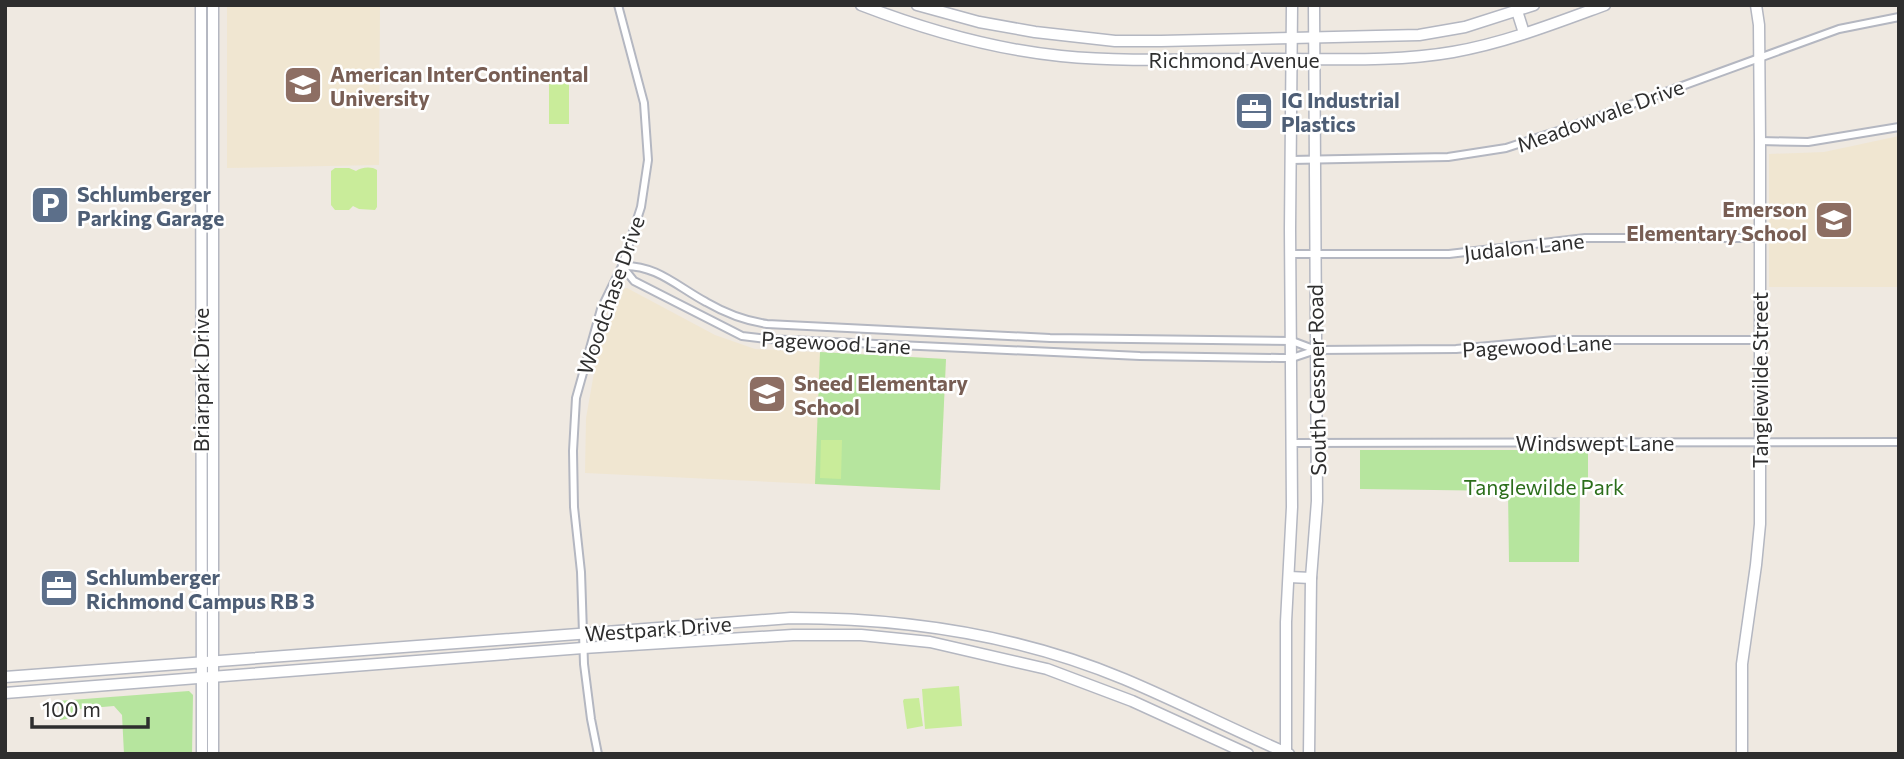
<svg xmlns="http://www.w3.org/2000/svg" width="1904" height="759" viewBox="0 0 1904 759" font-family="Commissioner,sans-serif">
<style>
.education{fill:#f0e6d1}
.green{fill:#b6e59e}
.pitch{fill:#c9ec9a}
.lines{fill:none;stroke-linecap:round;stroke-linejoin:round}
.street-casing{stroke:#b4b7c1;stroke-width:10}
.secondary-casing{stroke:#b4b7c1;stroke-width:13}
.street{stroke:#fff;stroke-width:6}
.secondary{stroke:#fff;stroke-width:10}
.labels{text-anchor:middle;dominant-baseline:central;stroke-width:5;stroke-linejoin:round;paint-order:stroke}
.street-label{font-size:21px;fill:#2e2e2e;stroke:#fff}
.education-label{font-size:21px;font-weight:bold;fill:#785e54;stroke:#fff;text-anchor:start}
.service-label{font-size:21px;font-weight:bold;fill:#4e5e75;stroke:#fff;text-anchor:start}
.park-label{font-size:21px;fill:#2c6e1b;stroke:#fff}
</style>
<rect width="100%" height="100%" fill="#efe9e1"/>
<g class="education">
<path d="M227,5H380L379,165L227,168Z"/>
<path d="M1899,136V287H1769V154L1824,152Z"/>
<path d="M627,288L715,335L755,349L946,359L940,490L585,473L586,418L597,356L622,289Z"/>
</g>
<g class="green">
<path d="M820,352L946,359L940,490L815,484Z"/>
<path d="M1360,450H1588V490L1580,491L1579,562H1509L1508,491L1360,489Z"/>
<path d="M189,691L193,695L192,754H124L122,715L114,706L79,709L72,718L60,720L58,701Z"/>
</g>
<g class="pitch">
<rect x="549" y="82" width="20" height="42"/>
<path d="M335,168H349L356,171C361,167 372,166 377,170V207L375,210L359,209L353,206L349,210H335L331,205V171Z"/>
<path d="M821,440H842L841,479L820,478Z"/>
<path d="M959,686L962,726L925,729L922,689Z"/>
<path d="M919,698L923,726L907,729L903,701L904,699Z"/>
</g>
<g class="lines">
<g class="street-casing">
<g id="street">
<path d="M1760,141L1808,142L1899,127"/>
<path d="M1291,160L1448,157L1506,148L1561,130L1839,29L1899,17"/>
<path d="M1290,254H1449L1585,238H1759"/>
<path d="M622,266L634,281L742,336L767,339L1140,356L1280,358H1292L1316,350L1456,349L1555,340H1758"/>
<path d="M622,266C655,264 678,287 706,302C725,313 746,321 767,324L1050,338L1292,341L1316,350"/>
<path d="M1292,443L1899,442"/>
<path d="M598,754L591,719L584,664L581,572L574,507L573,451L576,398L601,309L622,266L641,207L648,160L644,103L618,5"/>
</g>
</g>
<g class="secondary-casing">
<g id="secondary">
<path d="M201,5L202,754"/>
<path d="M213,5V754"/>
<path d="M861,5C926,30 992,49 1061,56C1133,63 1206,58 1279,59C1337,59 1396,62 1453,52C1505,43 1556,23 1605,5"/>
<path d="M917,5L979,22L1035,32L1115,41H1161L1419,35L1465,27L1534,5"/>
<path d="M1517,11L1524,33"/>
<path d="M1289,577L1311,578"/>
<path d="M5,677L791,618C905,618 1019,635 1124,679C1179,702 1233,730 1289,754"/>
<path d="M5,693L583,648L793,635H861L930,642L1047,669L1132,701L1248,754"/>
<path d="M1286,754V622L1292,507L1290,229L1292,5"/>
<path d="M1309,754L1311,578L1317,501L1314,5"/>
<path d="M1742,754V664L1756,565L1760,524V141L1759,25L1756,5"/>
</g>
</g>
<use href="#street" class="street"/>
<use href="#secondary" class="secondary"/>
</g>
<defs>
<g id="university-square" transform="scale(2.0125)"><rect x="-9" y="-9" width="18" height="18" rx="4" fill="#8d6e63" stroke="#fff"/><path d="M0-5L7-2L0 1L-7-2ZM-4 1L0 2.5L4 1V4Q0 6-4 4Z" fill="#fff"/></g>
<g id="office-square" transform="scale(2.0125)"><rect x="-9" y="-9" width="18" height="18" rx="4" fill="#5c6f8a" stroke="#fff"/><path d="M-6-3h4V-5.5h4V-3h4V5H-6ZM-1-4.5V-3h2v-1.5ZM-6 0V1H6V0Z" fill="#fff"/></g>
<g id="parking-square" transform="scale(2.0125)"><rect x="-9" y="-9" width="18" height="18" rx="4" fill="#5c6f8a" stroke="#fff"/><path d="M-3.5-5.5H1a3.5 3.5 0 0 1 0 7H-1V5.5H-3.5ZM-1-3.4V-.6H.8a1.4 1.4 0 0 0 0-2.8Z" fill="#fff"/></g>
<g id="school-square" transform="scale(2.0125)"><rect x="-9" y="-9" width="18" height="18" rx="4" fill="#8d6e63" stroke="#fff"/><path d="M0-5L7-2L0 1L-7-2ZM-4 1L0 2.5L4 1V4Q0 6-4 4Z" fill="#fff"/></g>
</defs>
<g fill-rule="evenodd">
<use href="#university-square" x="303" y="85"/>
<use href="#office-square" x="1254" y="111"/>
<use href="#parking-square" x="50" y="205"/>
<use href="#school-square" x="1834" y="220"/>
<use href="#school-square" x="767" y="394"/>
<use href="#office-square" x="59" y="588"/>
</g>
<g class="labels">
<g class="street-label">
<text x="1234" y="59">Richmond Avenue</text>
<text transform="translate(1600 115) rotate(-20)">Meadowvale Drive</text>
<text transform="translate(1524 246) rotate(-6)">Judalon Lane</text>
<text transform="translate(610 295) rotate(-71)">Woodchase Drive</text>
<text transform="translate(836 342) rotate(3)">Pagewood Lane</text>
<text transform="translate(1537 345) rotate(-3)">Pagewood Lane</text>
<text transform="translate(200 380) rotate(-90)">Briarpark Drive</text>
<text transform="translate(1316 380) rotate(-91)">South Gessner Road</text>
<text transform="translate(1759 380) rotate(-90)">Tanglewilde Street</text>
<text x="1595" y="442">Windswept Lane</text>
<text transform="translate(658 628) rotate(-4)">Westpark Drive</text>
</g>
<g class="education-label">
<text x="330" y="73">American InterContinental<tspan x="330" dy="24">University</tspan></text>
<text x="1807" y="208" text-anchor="end">Emerson<tspan x="1807" dy="24">Elementary School</tspan></text>
<text x="794" y="382">Sneed Elementary<tspan x="794" dy="24">School</tspan></text>
</g>
<g class="service-label">
<text x="1281" y="99">IG Industrial<tspan x="1281" dy="24">Plastics</tspan></text>
<text x="77" y="193">Schlumberger<tspan x="77" dy="24">Parking Garage</tspan></text>
<text x="86" y="576">Schlumberger<tspan x="86" dy="24">Richmond Campus RB 3</tspan></text>
</g>
<g class="park-label">
<text x="1544" y="486">Tanglewilde Park</text>
</g>
</g>
<rect width="1904" height="759" fill="none" stroke="#2e2e2e" stroke-width="14"/>
<path d="M32 717v10h116v-10" fill="none" stroke="#2e2e2e" stroke-width="3.5"/>
<text x="42" y="717" font-size="21" fill="#2e2e2e" stroke="#ffffff" stroke-width="5" paint-order="stroke">100 m</text>
</svg>
